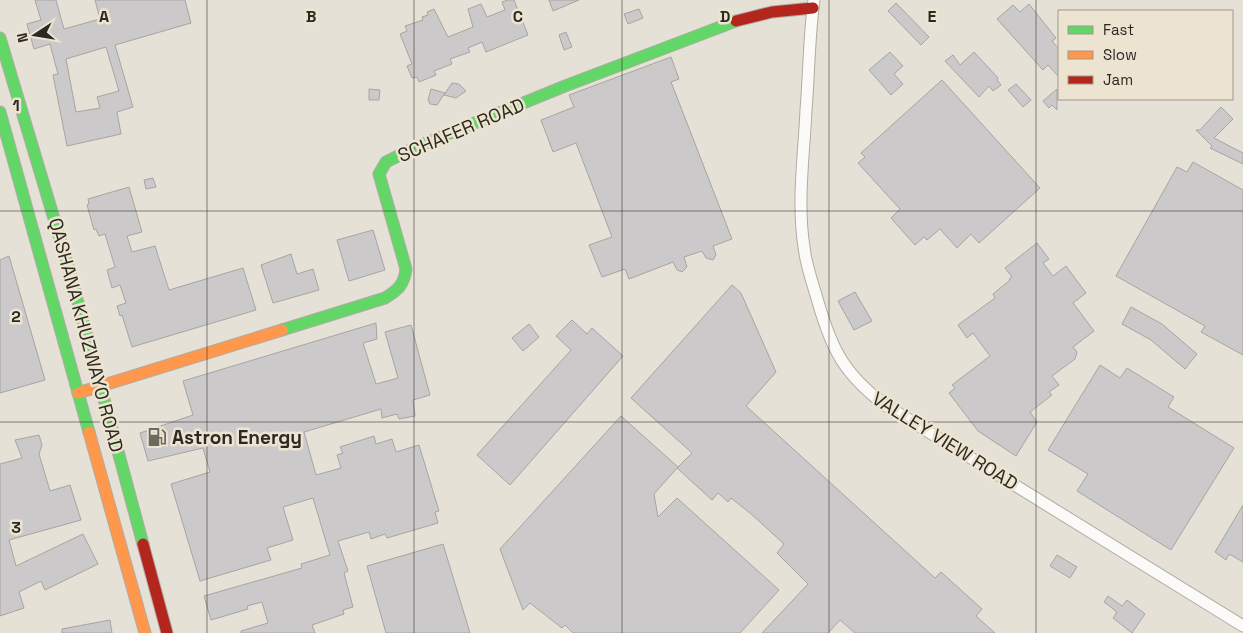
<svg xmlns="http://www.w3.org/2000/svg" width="1243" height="633" viewBox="0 0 1243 633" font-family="'Space Grotesk',sans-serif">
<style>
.building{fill:#ccc9ca;stroke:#a7a4a2;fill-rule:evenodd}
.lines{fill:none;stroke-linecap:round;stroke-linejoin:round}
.street-casing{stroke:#b0aca4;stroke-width:13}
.fast-casing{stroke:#b0aca4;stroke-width:13}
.slow-casing{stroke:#b0aca4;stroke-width:13}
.jam-casing{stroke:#b0aca4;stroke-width:13}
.street{stroke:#fbfaf9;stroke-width:11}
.fast{stroke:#63d668;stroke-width:11}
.slow{stroke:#ff974d;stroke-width:11}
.jam{stroke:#b3261e;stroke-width:11}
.grid{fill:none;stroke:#2c2922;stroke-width:1;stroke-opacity:0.55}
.labels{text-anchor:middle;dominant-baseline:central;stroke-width:5;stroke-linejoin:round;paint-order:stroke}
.street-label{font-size:19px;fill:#2c2922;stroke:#ece4d1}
.poi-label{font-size:19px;font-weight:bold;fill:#2c2922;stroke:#ece4d1;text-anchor:start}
.grid-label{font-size:16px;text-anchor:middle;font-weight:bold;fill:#2c2922;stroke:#ece4d1;stroke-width:5;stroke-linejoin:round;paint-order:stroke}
</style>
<rect width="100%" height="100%" fill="#e6e1d7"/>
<g class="building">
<path d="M35,0H56L64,29L100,19L95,0H185L191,23L115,45L133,107L117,112L121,134L67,146L53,75L58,74L50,44L34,49L27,24L41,20ZM106,47L119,91L97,97L100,108L76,112L66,59Z"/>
<path d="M508,0H514L528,35L486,52L482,42L468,48L470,52L450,59L452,64L434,71L436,75L419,82L417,77L412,78L407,66L412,64L400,34L407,31L405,26L423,20L422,17L428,15L427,12L434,9L448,37L473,27L468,9L481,4L487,17L505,10L502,2Z"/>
<path d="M549,0H579L553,11Z"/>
<path d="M896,3L929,37L921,45L888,11Z"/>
<path d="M1029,4L1056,38L1052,41L1059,49V77L1048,65L1043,70L997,19L1013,5L1020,12Z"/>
<path d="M639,9L643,18L628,24L624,14Z"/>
<path d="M566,32L572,47L564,50L559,35Z"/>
<path d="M890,52L903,66L894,74L903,84L891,95L869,70Z"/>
<path d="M974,52L998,78L997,80L1001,85L993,91L989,86L979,97L945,61L953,55L960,65Z"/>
<path d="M671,57L679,79L671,82L732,239L713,246L716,255L713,260L706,258L702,251L684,257L687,267L682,272L677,270L673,262L629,279L625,269L602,277L589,245L612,237L576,143L553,152L541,120L574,107L569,95Z"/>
<path d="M942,80L1040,188L979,243L971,234L957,248L940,229L927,240L924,237L915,245L891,218L900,209L858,163L865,157L861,153Z"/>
<path d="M452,83L459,84L466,91L456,98L444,95Z"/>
<path d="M1016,84L1031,100L1023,107L1008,90Z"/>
<path d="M369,89L380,90L379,100H369Z"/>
<path d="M431,89L445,93L437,105L430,104L428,100Z"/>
<path d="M1057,89V110L1052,105L1049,108L1043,101Z"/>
<path d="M1221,107L1233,119L1214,138L1243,153V164L1210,148L1212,146L1196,130H1200Z"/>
<path d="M1193,162L1243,190V355L1201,332L1205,326L1116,276L1177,167L1187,172Z"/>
<path d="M153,178L156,187L146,189L144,180Z"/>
<path d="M129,187L142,232L127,236L132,252L155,246L169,290L243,268L256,310L132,347L122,315L120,316L117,306L126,303L120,285L112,288L107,270L115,267L105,234L99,236L96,229L94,230L87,205L89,204L88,199Z"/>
<path d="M373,230L385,270L349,281L337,240Z"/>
<path d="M1037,243L1049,259L1043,263L1053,276L1066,266L1086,293L1073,303L1094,331L1073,347L1077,352L1075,359L1052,376L1059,385L1049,392L1052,395L1030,412L1037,422L1016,456L978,431L949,393L955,388L952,385L990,356L973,333L967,338L958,325L995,298L993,294L1010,280L1009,279L1012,277L1005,268Z"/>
<path d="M291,254L297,274L313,269L319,290L273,303L261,265Z"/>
<path d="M9,256L45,380L0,393V260Z"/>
<path d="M732,285L741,293L776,372L746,406L935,578L941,572L982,609L976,616L995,633H855L840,620L828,633H762L808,584L777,553L784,544L750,513L731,498L728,502L718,493L712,500L677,468L692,453L631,398Z"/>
<path d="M855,292L872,321L854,330L838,301Z"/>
<path d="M1131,307L1162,324L1197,354L1185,369L1151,340L1122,324Z"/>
<path d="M572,320L587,334L592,328L623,356L510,485L477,455L571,350L556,336Z"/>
<path d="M376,323L377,339L363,343L376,384L398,378L385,332L411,325L430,395L413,400L415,416L399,419L397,414L382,418L381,409L304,432L316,475L341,468L337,455L343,453L340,447L374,436L376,444L392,439L396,452L419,445L439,511L435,512L438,523L387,538L385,534L371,539L369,532L338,541L348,571L344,573L353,607L343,610L344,614L312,625L315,633H241V631L268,623L262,602L247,606L248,609L211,620L204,596L302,568L301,564L330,555L313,498L283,507L293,540L267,548L271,560L200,581L171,484L210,472L203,448L148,461L140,433L193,415L183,381Z"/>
<path d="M529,324L539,337L523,351L512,338Z"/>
<path d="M1100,365L1120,378L1127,368L1174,397L1168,407L1234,448L1171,550L1077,491L1088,474L1048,450Z"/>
<path d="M621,416L678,467L654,494L658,517L677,498L779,590L740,633H573L565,625L562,628L530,603L523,610L500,549Z"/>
<path d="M39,435L42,445L39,454L50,491L70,485L81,520L9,540L16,566L83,534L98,564L45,590L41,581L19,592L24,608L0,616V464L22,458L15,440Z"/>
<path d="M1243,505V562L1229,554L1226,560L1215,552Z"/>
<path d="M443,544L470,633H386L367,566Z"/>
<path d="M1057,555L1077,567L1070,578L1050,566Z"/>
<path d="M1108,596L1122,606L1127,600L1145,614L1132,633L1113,618L1117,612L1104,602Z"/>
<path d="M110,620L112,633H62V629Z"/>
</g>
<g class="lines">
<g class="street-casing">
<path id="street" d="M814,0C809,36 809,74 806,110C804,155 797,202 804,247C806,266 813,284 818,302C832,350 844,374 885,405L1243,626"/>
</g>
<g class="fast-casing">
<g id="fast">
<path d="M0,38L67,262L143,544"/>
<path d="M0,112L89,432"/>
<path d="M282,330L385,298C398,290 404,285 406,269L379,174L386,162L416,147L565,86L736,21"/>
</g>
</g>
<g class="slow-casing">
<g id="slow">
<path d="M78,393L282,330"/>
<path d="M89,432L145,633"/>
</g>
</g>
<g class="jam-casing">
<g id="jam">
<path d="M736,21L772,12L813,8"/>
<path d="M143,544L167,633"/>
</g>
</g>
<use href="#street" class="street"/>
<use href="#fast" class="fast"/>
<use href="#slow" class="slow"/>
<use href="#jam" class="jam"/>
</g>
<path class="grid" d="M207,0V633M414,0V633M622,0V633M829,0V633M1036,0V633M0,211H1243M0,422H1243"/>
<defs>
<g id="fuel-bare" transform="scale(1.5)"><path d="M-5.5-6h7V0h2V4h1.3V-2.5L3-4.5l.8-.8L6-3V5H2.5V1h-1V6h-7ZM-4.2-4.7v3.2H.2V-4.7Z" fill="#6d6961" stroke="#ece4d1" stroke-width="2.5" paint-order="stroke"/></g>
</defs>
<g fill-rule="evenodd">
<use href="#fuel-bare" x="157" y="437"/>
</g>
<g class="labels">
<g class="street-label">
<text transform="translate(461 130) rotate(-23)">SCHAFER ROAD</text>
<text transform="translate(86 335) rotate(75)">QASHANA KHUZWAYO ROAD</text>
<text transform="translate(945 441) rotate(32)">VALLEY VIEW ROAD</text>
</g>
<g class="poi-label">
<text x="172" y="437">Astron Energy</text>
</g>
</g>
<g class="grid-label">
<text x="104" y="22">A</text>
<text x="311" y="22">B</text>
<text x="518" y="22">C</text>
<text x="725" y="22">D</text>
<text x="932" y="22">E</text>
<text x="16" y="111">1</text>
<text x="16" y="322">2</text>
<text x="16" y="533">3</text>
</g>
<rect x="1058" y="10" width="175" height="90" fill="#ece4d1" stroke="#9f998b"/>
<rect x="1068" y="26" width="25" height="8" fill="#63d668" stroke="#9f998b"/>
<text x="1103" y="35" font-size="15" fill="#2c2922">Fast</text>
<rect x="1068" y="51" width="25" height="8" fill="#ff974d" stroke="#9f998b"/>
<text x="1103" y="60" font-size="15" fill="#2c2922">Slow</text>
<rect x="1068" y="76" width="25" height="8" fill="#b3261e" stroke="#9f998b"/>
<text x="1103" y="85" font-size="15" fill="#2c2922">Jam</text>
<g transform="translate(35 35) rotate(258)" stroke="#ece4d1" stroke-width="4" paint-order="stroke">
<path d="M0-4L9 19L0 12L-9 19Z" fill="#2c2922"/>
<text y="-8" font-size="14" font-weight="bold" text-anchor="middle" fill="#2c2922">N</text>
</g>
</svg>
